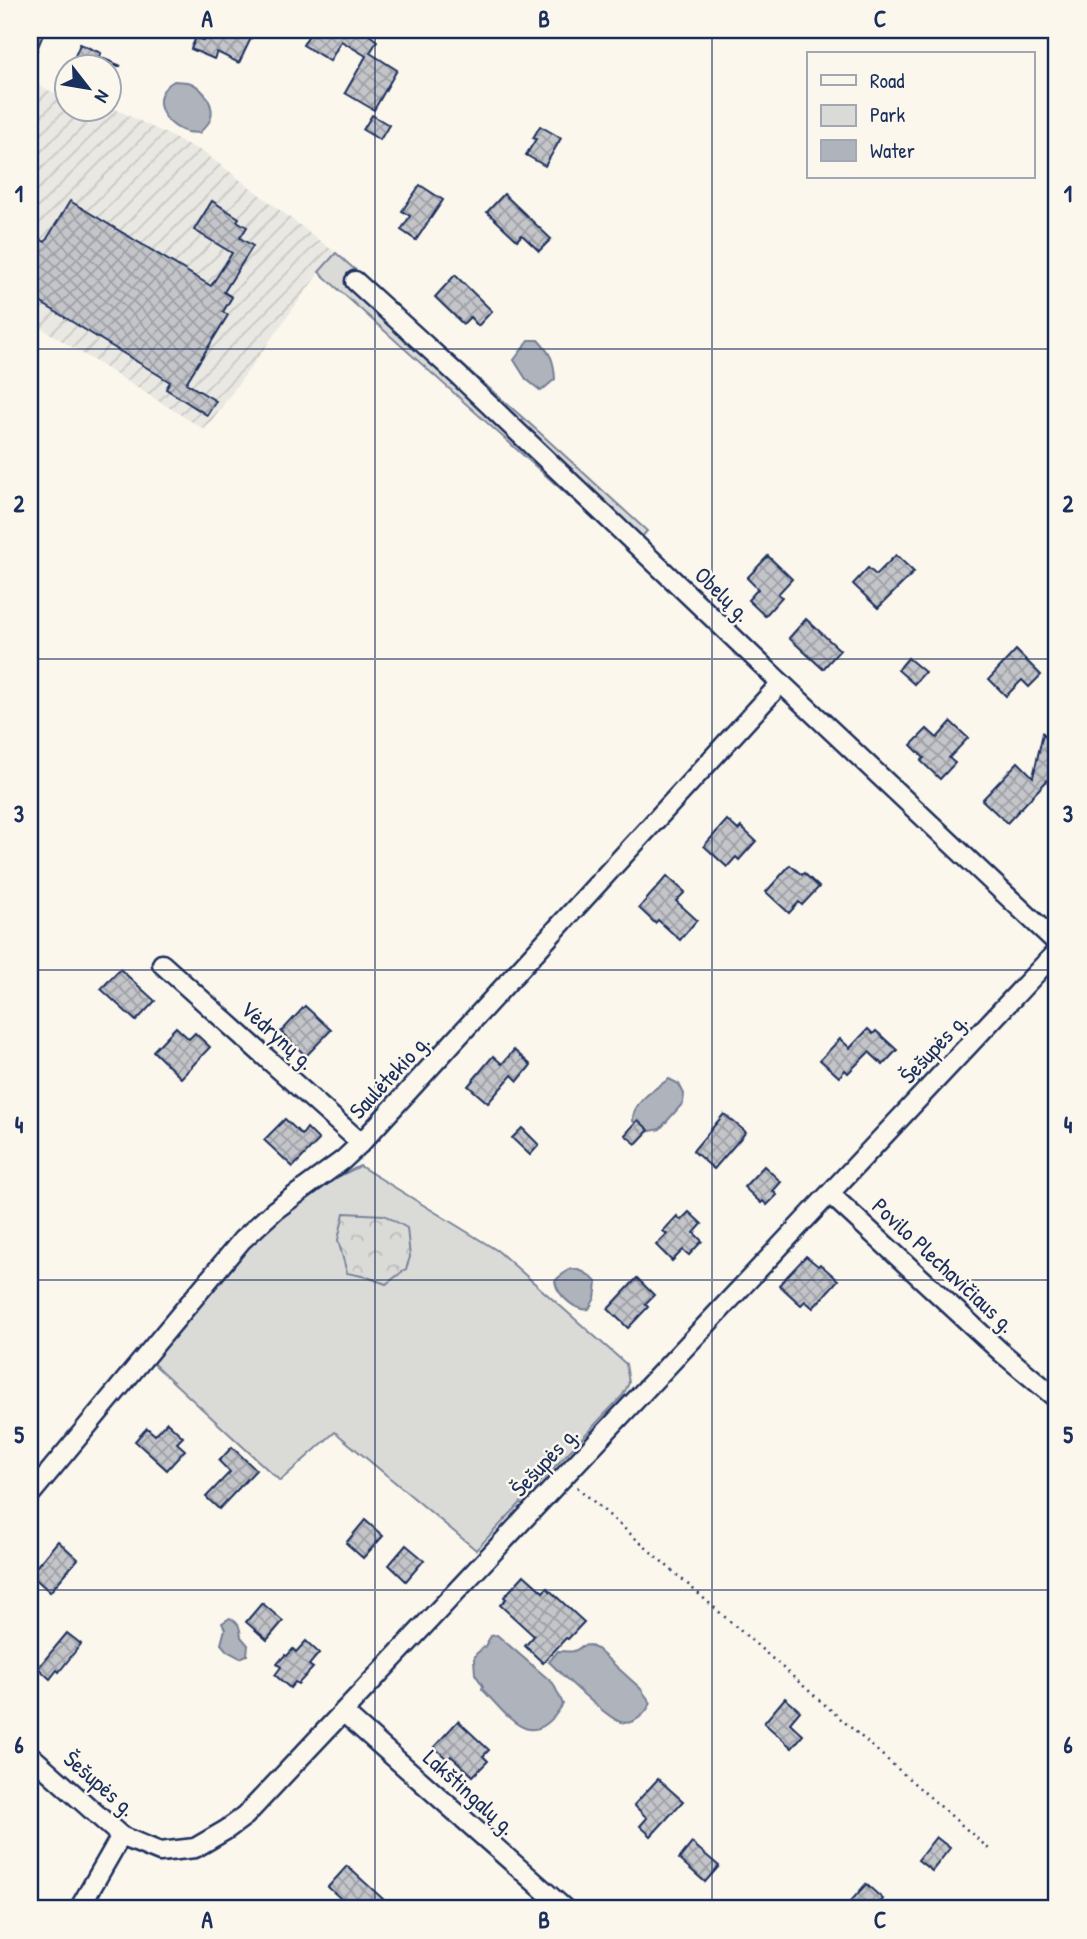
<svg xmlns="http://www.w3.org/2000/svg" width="1087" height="1939" viewBox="0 0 1087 1939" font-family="'Patrick Hand',sans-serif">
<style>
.industrial{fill:url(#industrial-furrows)}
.green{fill:#dadad7;stroke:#7a849a;stroke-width:2;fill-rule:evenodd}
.forest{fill:url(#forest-crowns);stroke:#7a849a;stroke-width:2}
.water{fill:#afb3bb;stroke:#747e96;stroke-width:2}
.building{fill:url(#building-cross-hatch);stroke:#1b2f5e;stroke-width:2}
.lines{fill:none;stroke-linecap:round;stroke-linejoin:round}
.minor-casing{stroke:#1b2f5e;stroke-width:23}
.path{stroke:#1b2f5e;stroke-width:2.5;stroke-dasharray:2 5;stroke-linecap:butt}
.minor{stroke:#fbf7ec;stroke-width:18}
.grid{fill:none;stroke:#1b2f5e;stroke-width:2;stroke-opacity:0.55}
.labels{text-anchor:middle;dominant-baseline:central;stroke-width:5;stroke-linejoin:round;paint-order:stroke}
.street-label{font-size:23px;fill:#1b2f5e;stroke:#fbf7ec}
.neatline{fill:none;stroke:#1b2f5e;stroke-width:2.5}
.grid-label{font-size:23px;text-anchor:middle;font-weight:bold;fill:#1b2f5e}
</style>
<defs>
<pattern id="industrial-furrows" width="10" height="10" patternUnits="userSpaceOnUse" patternTransform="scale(1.75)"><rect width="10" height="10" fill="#eae8e2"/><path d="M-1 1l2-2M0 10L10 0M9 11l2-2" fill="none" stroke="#c8c7c4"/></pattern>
<pattern id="forest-crowns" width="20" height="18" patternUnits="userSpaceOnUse" patternTransform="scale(1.75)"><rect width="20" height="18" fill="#dadad7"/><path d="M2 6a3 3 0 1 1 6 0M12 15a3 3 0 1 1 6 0" fill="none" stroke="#babbbb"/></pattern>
<pattern id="building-cross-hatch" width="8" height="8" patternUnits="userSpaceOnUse" patternTransform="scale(1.75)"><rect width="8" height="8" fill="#c3c5c9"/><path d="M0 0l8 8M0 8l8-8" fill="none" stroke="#9ea0a6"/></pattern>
</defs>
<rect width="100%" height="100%" fill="#fbf7ec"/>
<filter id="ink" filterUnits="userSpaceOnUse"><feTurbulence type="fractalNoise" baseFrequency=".0143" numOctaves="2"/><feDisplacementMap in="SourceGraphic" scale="14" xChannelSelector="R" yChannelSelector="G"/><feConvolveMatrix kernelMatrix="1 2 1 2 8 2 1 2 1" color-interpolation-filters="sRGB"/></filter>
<g filter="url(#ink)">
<path class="industrial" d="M30,82L66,98V108L93,110L108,108L109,106L205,153L336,253L319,273L205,430L30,321V180L36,167L30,163Z"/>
<g class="green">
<path d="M336,253L539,432L647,531L630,551L319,272Z"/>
<path d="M360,1166L498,1251L626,1364L629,1383L623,1395L476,1550L335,1432L280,1481L145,1356L262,1214ZM384,1215L367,1277L347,1272Z"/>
</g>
<path class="forest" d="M344,1213L384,1215L407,1228L410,1257L406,1269L386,1284L367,1277L347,1273L338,1240Z"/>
<g class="water">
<path d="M174,81C180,82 186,81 191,83C204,89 216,106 210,120C208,125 203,129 199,133C195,132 191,133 187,132C163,125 147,96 174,81Z"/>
<path d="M529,340H538C551,354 554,360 555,379L541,391L526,379L514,360Z"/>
<path d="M669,1079L679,1084L684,1094L683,1103L660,1129L646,1132L633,1121C631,1103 656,1088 669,1079Z"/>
<path d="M570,1269C581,1269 591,1275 597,1283L595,1298L589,1309C576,1312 557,1295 555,1281L559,1277Z"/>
<path d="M230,1618C239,1623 240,1627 241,1637L248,1645L247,1655L240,1658L227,1651L221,1644L225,1629L222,1623Z"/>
<path d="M497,1635L553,1683L563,1704C532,1755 510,1718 482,1689L483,1686L475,1674L474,1659L476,1654L485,1646L491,1636Z"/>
<path d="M589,1645L597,1649L640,1688L651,1703C646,1713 634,1726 621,1722C606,1718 563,1675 549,1662L558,1651C568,1651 574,1654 582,1646Z"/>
</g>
<g class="building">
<path d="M30,30H45L30,66Z"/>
<path d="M209,30H243L253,34L239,63L217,52L214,59L191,49L196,37L204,41Z"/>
<path d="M312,30H363L377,41L370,53L397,70L374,110L345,93L366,56L341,41L330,61L303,45Z"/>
<path d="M80,44L101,53L99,57L121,66H85L73,61Z"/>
<path d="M372,115L389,125L380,140L363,130Z"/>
<path d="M540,126L561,138L545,166L526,155L536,139L533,138Z"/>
<path d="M420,185L443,200L416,240L401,230L410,216L402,211Z"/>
<path d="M504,194L551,239L539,251L522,235L517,240L487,212Z"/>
<path d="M70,201L211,286L232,253L194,230L212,201L239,218L237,221L247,227L240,238L253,246L224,292L232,297L223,312L228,315L186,383L216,401L207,415L166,389L170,382L162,377L30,296V233L45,242Z"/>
<path d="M455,275L492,311L478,326L470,317L463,324L435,297Z"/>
<path d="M896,555L914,572L878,608L853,584L868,568L876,575Z"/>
<path d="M768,556L792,579L778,594L782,597L765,616L748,600L758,589L747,578Z"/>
<path d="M806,619L840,650L823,669L789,638Z"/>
<path d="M1016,650L1041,675L1029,687L1022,680L1006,696L989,679Z"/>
<path d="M908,658L925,672L914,684L898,670Z"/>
<path d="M951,722L968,738L949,758L955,763L940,779L921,761L924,758L911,745L927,729L937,738Z"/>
<path d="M1043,733L1057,748V770L1007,823L982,800L1018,762L1033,777Z"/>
<path d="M727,820L738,830L741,827L756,841L739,860L736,857L727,867L704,846Z"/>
<path d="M790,865L802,875L804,873L819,887L802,905L799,902L789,913L766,892Z"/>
<path d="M667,876L685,892L676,901L697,920L680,940L658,920L655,923L639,908Z"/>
<path d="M120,969L155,1001L136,1021L101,989Z"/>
<path d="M305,1006L331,1030L306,1056L281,1032Z"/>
<path d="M176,1027L189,1039L195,1033L210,1047L181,1078L153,1051Z"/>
<path d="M868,1029L873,1034L876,1031L897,1050L883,1065L869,1052L848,1073L845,1070L839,1077L820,1060L840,1039L850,1048Z"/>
<path d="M514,1050L531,1065L518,1081L512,1075L488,1103L468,1086L493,1056L502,1064Z"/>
<path d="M724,1114L746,1132L714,1169L693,1151Z"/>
<path d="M285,1119L302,1135L307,1128L319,1140L293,1167L264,1140Z"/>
<path d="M638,1120L649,1130L636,1144L625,1135Z"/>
<path d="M522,1128L539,1145L530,1155L512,1138Z"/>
<path d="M764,1166L781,1182L773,1191L777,1195L767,1205L763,1201L761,1203L744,1187Z"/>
<path d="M689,1212L702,1224L694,1233L702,1241L689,1255L683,1250L672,1261L656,1245L667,1234L663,1231L677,1216L681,1220Z"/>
<path d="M806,1256L818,1266L820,1264L838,1280L813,1308L805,1301L801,1305L779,1285Z"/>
<path d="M637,1278L654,1295L645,1304L648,1307L628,1328L608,1309Z"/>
<path d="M167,1422L183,1437L177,1443L185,1450L167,1470L135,1441L147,1428L155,1435Z"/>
<path d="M232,1447L256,1470L219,1509L206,1497L230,1472L219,1461Z"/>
<path d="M365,1520L383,1536L363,1558L346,1543Z"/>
<path d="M58,1541L78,1559L50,1592L30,1574Z"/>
<path d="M406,1545L424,1560L406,1581L389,1565Z"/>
<path d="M524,1575L543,1592L547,1588L584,1622L568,1639L566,1638L543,1663L525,1646L534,1636L500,1605L506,1599L504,1597Z"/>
<path d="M262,1603L283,1621L267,1640L246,1622Z"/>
<path d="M67,1633L81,1644L59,1672L57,1670L50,1679L38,1668Z"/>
<path d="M306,1641L319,1653L309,1665L313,1668L298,1684L295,1682L290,1688L275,1675L281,1667L277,1664L285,1655L287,1656L293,1649L296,1652Z"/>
<path d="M785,1698L800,1711L790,1723L803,1735L792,1748L764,1723Z"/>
<path d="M458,1721L489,1750L483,1756L488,1761L473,1776L451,1756L448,1760L434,1747Z"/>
<path d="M658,1779L683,1801L651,1836L640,1826L647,1818L634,1805Z"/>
<path d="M936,1837L950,1848L932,1871L918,1860Z"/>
<path d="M692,1843L719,1866L705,1882L679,1859Z"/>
<path d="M347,1866L383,1899L374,1909H352L328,1887Z"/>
<path d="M866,1884L883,1899L875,1909H844Z"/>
</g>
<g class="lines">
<g class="minor-casing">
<g id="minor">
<path d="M355,281L459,376L781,683L1057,943"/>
<path d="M162,964L361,1143"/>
<path d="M830,1194L1001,1352L1057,1399"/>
<path d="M30,1495L242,1240L275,1210L343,1160L361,1143L781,683"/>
<path d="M343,1712L565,1909"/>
<path d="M30,1755L121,1836L160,1852L195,1848L226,1830L245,1816L343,1712L1057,951"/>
<path d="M79,1909L121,1836"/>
</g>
</g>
<path class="path" d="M577,1487L989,1849"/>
<use href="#minor" class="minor"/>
</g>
</g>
<path class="grid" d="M375,30V1909M712,30V1909M30,349H1057M30,659H1057M30,970H1057M30,1280H1057M30,1590H1057"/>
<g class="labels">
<g class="street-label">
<text transform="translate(723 594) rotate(44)">Obelų g.</text>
<text transform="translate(278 1035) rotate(42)">Vėdrynų g.</text>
<text transform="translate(933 1048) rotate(-47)">Šešupės g.</text>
<text transform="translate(389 1076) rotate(-47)">Saulėtekio g.</text>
<text transform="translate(944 1265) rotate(43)">Povilo Plechavičiaus g.</text>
<text transform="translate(544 1461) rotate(-47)">Šešupės g.</text>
<text transform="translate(100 1783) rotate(41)">Šešupės g.</text>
<text transform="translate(470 1792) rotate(42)">Lakštingalų g.</text>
</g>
</g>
<rect width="1087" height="1939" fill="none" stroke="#fbf7ec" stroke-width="77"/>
<rect x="807" y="52" width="228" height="126" fill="#fbf7ec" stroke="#a1a7b3" stroke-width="2"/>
<rect x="821" y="75" width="35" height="10" fill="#fbf7ec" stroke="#a1a7b3" stroke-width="2"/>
<text x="870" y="88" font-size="21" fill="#1b2f5e">Road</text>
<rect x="821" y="105" width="35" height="21" fill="#dadad7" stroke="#a1a7b3" stroke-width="2"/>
<text x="870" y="122" font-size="21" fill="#1b2f5e">Park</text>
<rect x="821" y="140" width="35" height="21" fill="#afb3bb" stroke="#a1a7b3" stroke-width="2"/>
<text x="870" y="158" font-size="21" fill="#1b2f5e">Water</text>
<g transform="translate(88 88) rotate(121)"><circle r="33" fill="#fbf7ec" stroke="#a1a7b3" stroke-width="2"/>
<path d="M0-5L12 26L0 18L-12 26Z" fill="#1b2f5e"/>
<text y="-10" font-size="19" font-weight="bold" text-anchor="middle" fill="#1b2f5e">N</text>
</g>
<rect x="38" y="38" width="1010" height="1862" class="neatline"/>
<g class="grid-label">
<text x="207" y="27">A</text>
<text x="544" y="27">B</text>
<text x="880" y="27">C</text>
<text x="19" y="202">1</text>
<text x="1068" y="202">1</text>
<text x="19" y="512">2</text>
<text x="1068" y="512">2</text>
<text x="19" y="822">3</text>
<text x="1068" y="822">3</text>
<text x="19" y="1133">4</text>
<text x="1068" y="1133">4</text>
<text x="19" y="1443">5</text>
<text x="1068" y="1443">5</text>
<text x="19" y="1753">6</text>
<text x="1068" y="1753">6</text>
<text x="207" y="1928">A</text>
<text x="544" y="1928">B</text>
<text x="880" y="1928">C</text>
</g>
</svg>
